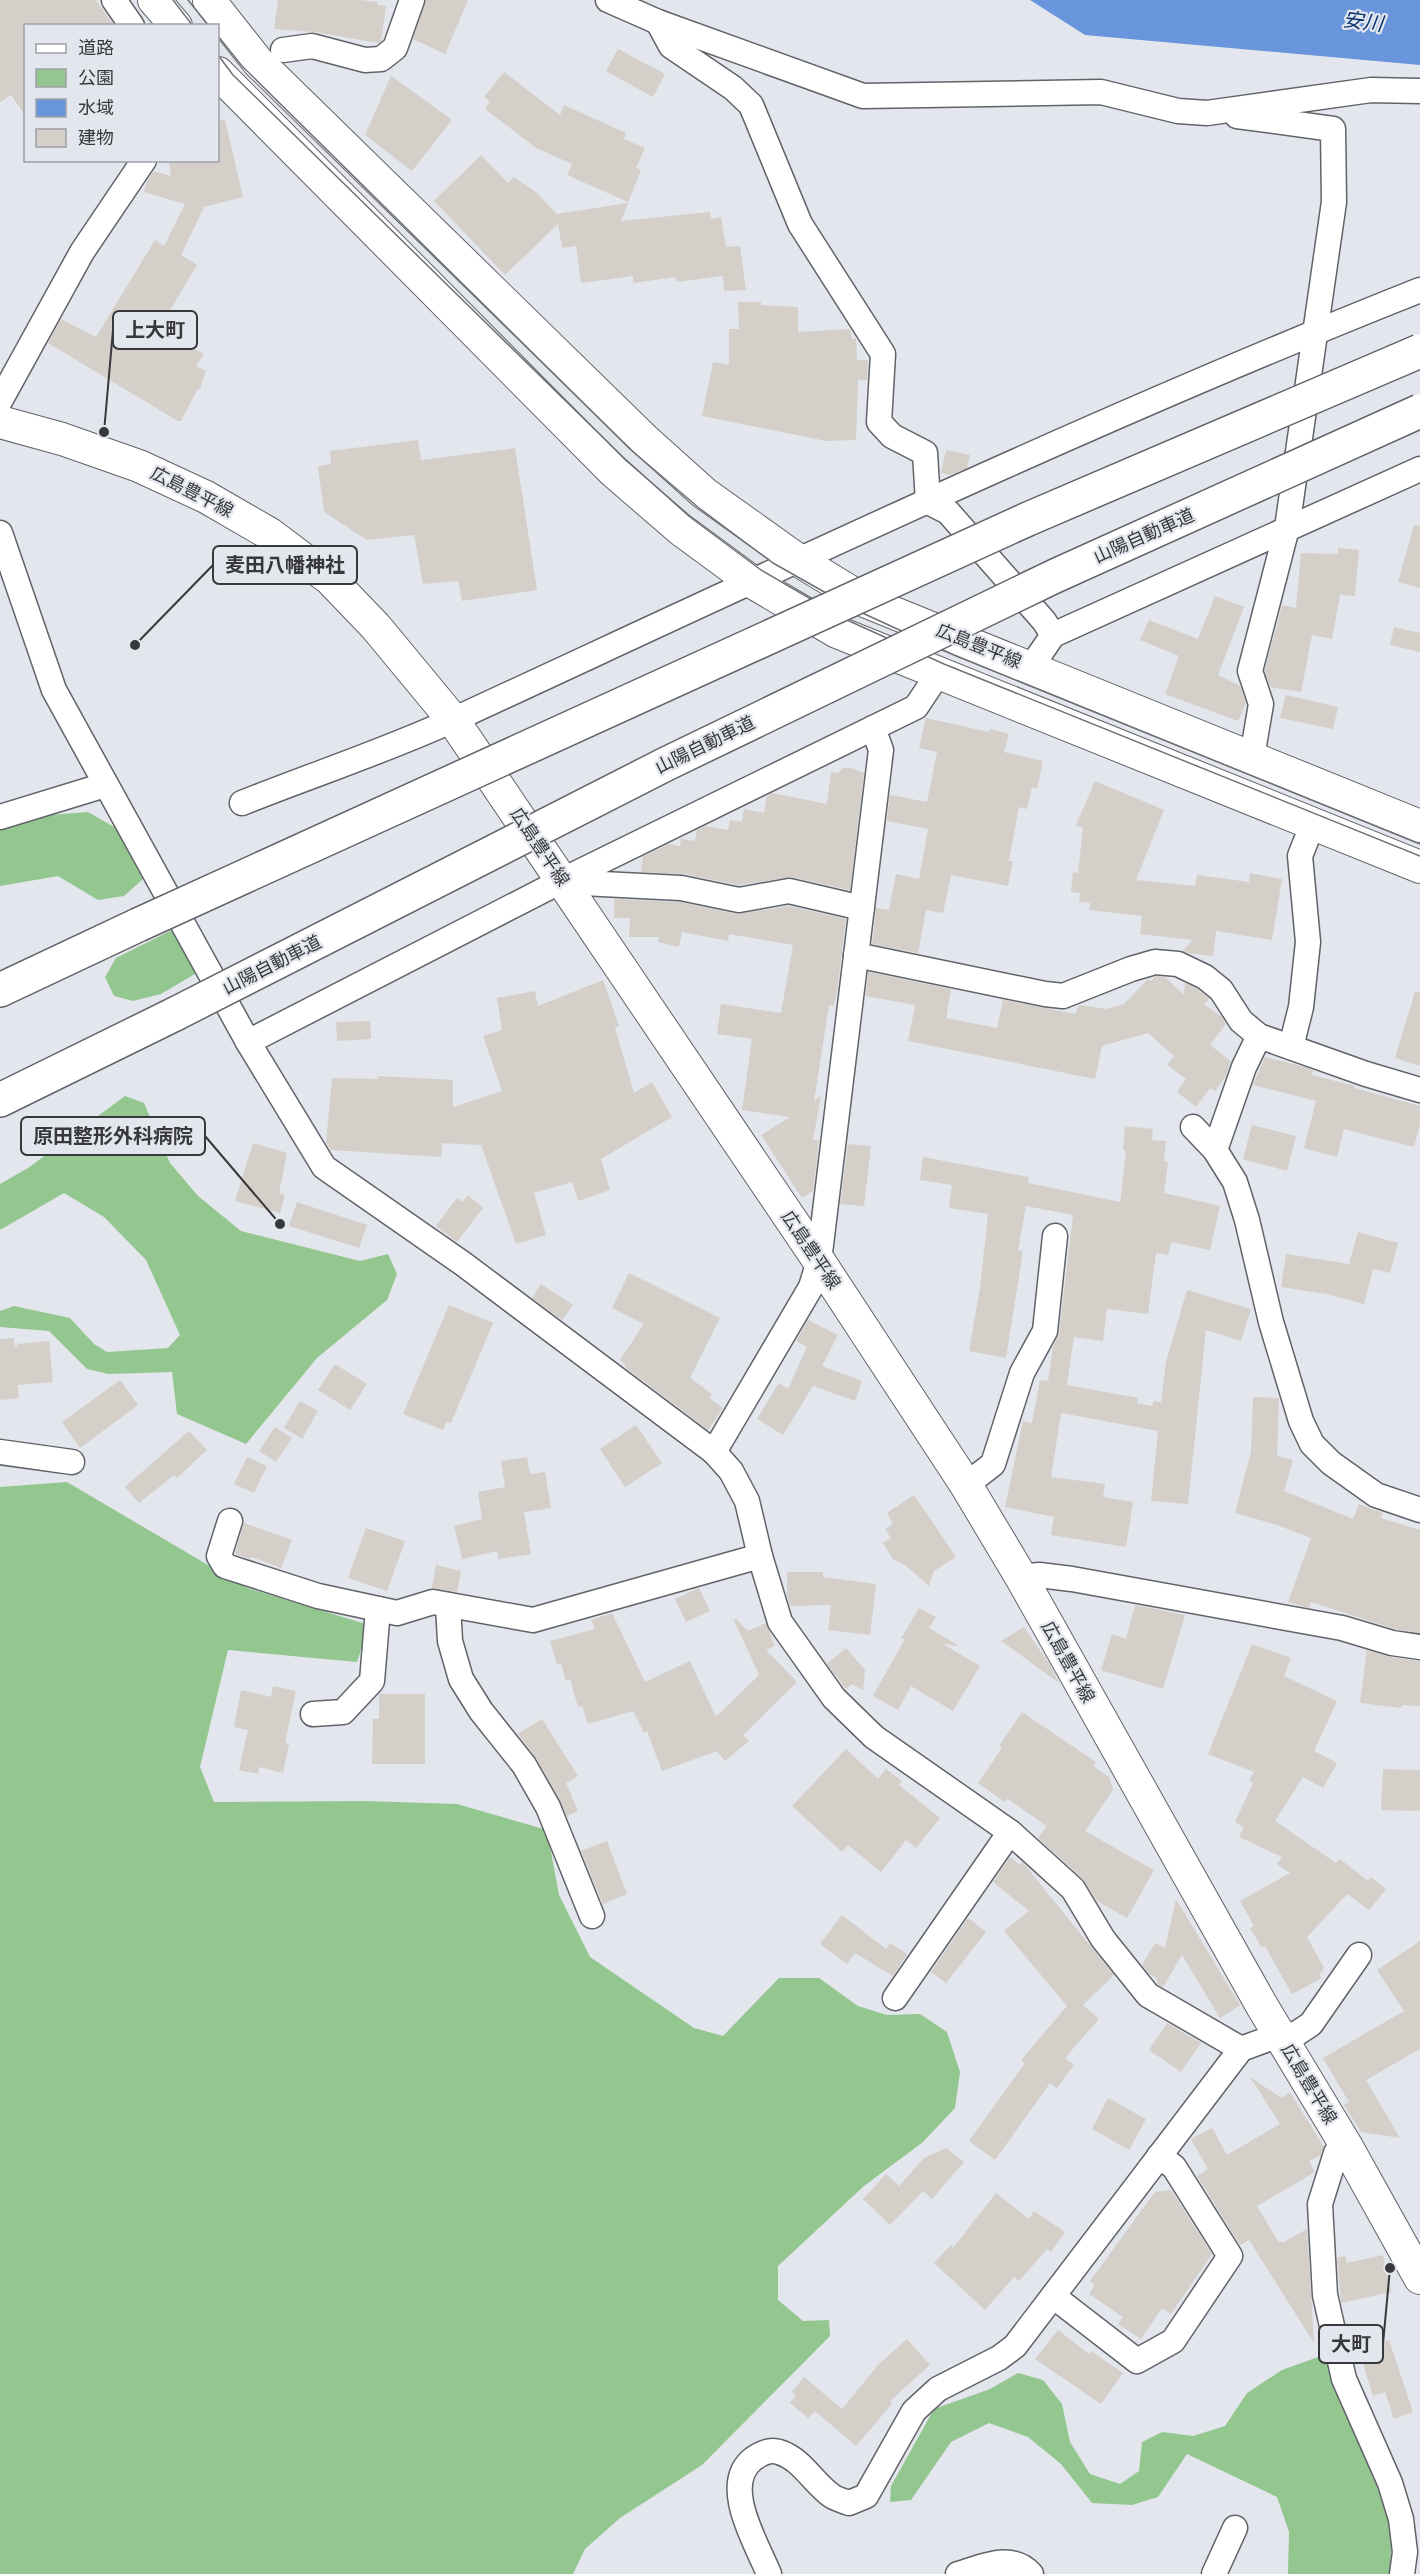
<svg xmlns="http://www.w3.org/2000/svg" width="1420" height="2574" viewBox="0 0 1420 2574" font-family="Jost,'Noto Sans JP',sans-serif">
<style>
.green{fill:#94c790}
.water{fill:#6895dc}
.building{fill:#d4cfc9}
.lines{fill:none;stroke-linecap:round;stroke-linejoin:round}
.minor-casing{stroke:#616369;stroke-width:27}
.major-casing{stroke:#616369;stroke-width:34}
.highway-casing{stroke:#616369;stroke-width:36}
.minor{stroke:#fff;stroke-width:24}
.major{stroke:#fff;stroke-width:32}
.highway{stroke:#fff;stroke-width:33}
.tram{stroke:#707176;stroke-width:1.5}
.highway-bridge-casing{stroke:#616369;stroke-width:36;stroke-linecap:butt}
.highway-bridge{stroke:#fff;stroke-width:33}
.labels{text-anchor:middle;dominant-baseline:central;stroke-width:4.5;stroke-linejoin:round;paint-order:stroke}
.street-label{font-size:18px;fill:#37383b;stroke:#e3e6ed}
.water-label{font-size:20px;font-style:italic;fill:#093372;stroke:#e3e6ed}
.leader{fill:none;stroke:#37383b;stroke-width:2}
.callout-dot{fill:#37383b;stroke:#e3e6ed;stroke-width:2}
.callout{fill:#e3e6ed;stroke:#37383b;stroke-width:2}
.callout-label{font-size:20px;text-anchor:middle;font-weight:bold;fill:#37383b}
</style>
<rect width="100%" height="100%" fill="#e3e6ed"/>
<g class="green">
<path d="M88,812L116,828L143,879L124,896L98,900L58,876L0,886V830L50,815Z"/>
<path d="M178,927L200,971L161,994L133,1001L114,996L105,977L116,958Z"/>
<path d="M125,1096L144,1103L170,1163L198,1196L241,1231L360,1261L388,1254L397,1274L387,1300L317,1358L246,1444L177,1414L172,1372L108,1374L87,1369L49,1331L0,1327V1311L14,1306L70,1318L94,1344L107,1352L168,1348L180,1335L146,1260L104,1217L64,1193L0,1230V1184L28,1168Z"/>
<path d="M67,1482L247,1588L369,1625L357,1662L228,1650L200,1767L214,1802L365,1801L457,1804L547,1830L559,1895L590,1957L694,2028L723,2036L779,1978H819L858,2006L887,2015L920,2014L947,2032L960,2072L955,2108L923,2142L864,2186L778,2266V2300L803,2321L829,2320L830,2336L702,2465L620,2518L585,2549L573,2574H0V1487Z"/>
<path d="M1318,2357L1343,2364L1392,2529L1390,2574H1288L1289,2532L1277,2497L1187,2454L1158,2497L1132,2505L1092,2503L1061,2464L1028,2437L989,2423L951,2442L911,2500L890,2502L891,2486L934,2409L990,2389L1018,2373L1043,2380L1062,2404L1070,2442L1090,2474L1120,2484L1139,2471L1142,2442L1162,2432L1193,2436L1225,2426L1247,2393L1282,2370Z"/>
</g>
<path class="water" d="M1030,0H1420V65L1085,35Z"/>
<g class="building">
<path d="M0,0H96L114,26H26V116L11,95L0,102Z"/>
<path d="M278,0H361L378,2L377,5L386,6L381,41L378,43L315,32L274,29Z"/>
<path d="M426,0H468L445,54L413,39Z"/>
<path d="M618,49L665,74L653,97L606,71Z"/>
<path d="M504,72L560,115L564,105L626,133L624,139L645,148L636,168L641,170L628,202L567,175L572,164L536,148L485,109L490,102L484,97Z"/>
<path d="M391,76L452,120L412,171L365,135Z"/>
<path d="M225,120L243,197L204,207L181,255L197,265L158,330L204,354L196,366L206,371L200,389L198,388L181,421H178L48,343L61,319L96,337L155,240L164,246L185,204L144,192L147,181L154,171L171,176L169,160H218V121Z"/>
<path d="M481,155L508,183L514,177L537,193L557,214L628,203L621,221L710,212L711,219L721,217L726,247L740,246L746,290L724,291L723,276L677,282L676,277L633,283V276L581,283L576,246L562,248L558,224L505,275L434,201Z"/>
<path d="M738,302H761V305L798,307V332L850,329L852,339H856L857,360H868L867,380H858L856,440L826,441L702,416L713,362L729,365V329H739Z"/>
<path d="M418,440L421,460L515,448L537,590L462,601L458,581L423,584L414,535L367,540L324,512L318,466L331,464L330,451Z"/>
<path d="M946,450L970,455L967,468L951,475L941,473Z"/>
<path d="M1414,525L1420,526V588L1398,582Z"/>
<path d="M1338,548L1359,550L1355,596L1340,595L1332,639L1312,635L1301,692L1270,687L1265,672L1268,659L1282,605L1296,608L1301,553L1338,554Z"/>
<path d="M1215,596L1244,607L1218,675L1240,686L1246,703L1238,721L1165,694L1179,656L1140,640L1149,620L1198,639Z"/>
<path d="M1394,627L1420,633V652L1390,645Z"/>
<path d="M1286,695L1338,707L1333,729L1280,718Z"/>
<path d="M926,718L989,732L990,729L1009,734L1004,752L1043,761L1037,789L1032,787L1027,809L1019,807L1009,861H1013L1008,886L951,875L943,913L926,910L918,953L872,944L876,908L889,910L896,874L919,879L928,829L887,821L890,795L927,802L937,752L919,748Z"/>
<path d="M843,768H851L864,773L850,890L792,877L739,885L684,874L641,872L643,856L669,844L680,846L681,839L695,841L697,830L706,826L728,830L730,820L742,822L744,809L764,813L767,796L772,793L827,804L831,772L838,773Z"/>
<path d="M1095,781L1164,810L1136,880L1195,886L1197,875L1249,882L1250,873L1282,879L1272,940L1216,931L1213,956L1188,953L1182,951L1193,940L1140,934L1142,916L1089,910L1090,903L1079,902L1080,893L1071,892L1073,872L1078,873L1083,828L1076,825Z"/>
<path d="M614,899L679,902L737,914L789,906L846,919L837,991L834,1006L829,1005L814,1101L821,1096L813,1140H819L813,1191L802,1198L761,1135L790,1117L742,1110L752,1039L717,1034L721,1004L781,1013L793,945L729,934L728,941L682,932L679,947L658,942L659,937H629L630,918H614Z"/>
<path d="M868,972L951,989L946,1018L997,1028L1003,1000L1075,1014L1079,1005L1106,1009L1124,1004L1148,979L1151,981L1156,976L1165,977L1184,995L1185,983L1197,989L1209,999L1204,1004L1222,1017L1226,1024L1210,1045L1231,1061L1225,1078L1215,1091L1210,1088L1196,1107L1177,1092L1186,1079L1167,1065L1174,1056L1148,1033L1102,1046L1095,1079L908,1041L915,1005L866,996Z"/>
<path d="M603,980L619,1026L615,1028L634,1093L652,1082L672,1117L601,1159L610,1190L578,1201L572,1182L534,1193L546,1235L516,1244L481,1145L442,1143L441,1157L331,1150L326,1142L332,1078L378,1079V1076L453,1080V1107L502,1091L483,1036L502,1030L497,998L535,991L538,1006Z"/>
<path d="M1415,992H1420V1066L1395,1058Z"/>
<path d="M370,1021L371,1039L337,1041L336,1022Z"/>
<path d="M1265,1057L1305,1067L1313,1070L1312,1075L1355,1086L1354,1088L1420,1106V1124L1414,1147L1344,1129L1337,1157L1304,1148L1316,1101L1253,1085Z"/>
<path d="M1252,1125L1296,1136L1287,1171L1243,1159Z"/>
<path d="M1125,1126L1153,1129L1152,1140L1166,1141L1164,1161L1168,1162L1164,1193L1220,1206L1210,1250L1171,1242L1168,1255L1156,1253L1148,1314L1107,1309L1103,1341L1074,1337L1067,1385L1138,1398L1137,1403L1152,1406L1154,1401L1161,1402L1166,1362L1187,1290L1251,1309L1241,1341L1206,1330L1188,1504L1151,1501L1158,1431L1061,1413L1051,1477L1105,1484L1103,1497L1133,1502L1126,1547L1051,1535L1054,1517L1005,1507L1023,1421L1032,1423L1040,1380L1048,1381L1053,1347L1059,1333L1073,1215L1026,1206L1018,1250L1023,1251L1006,1358L969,1351L980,1287L988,1214L949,1208L952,1185L920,1180L923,1157L1029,1177L1028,1183L1120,1202L1126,1151L1123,1150Z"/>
<path d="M253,1143L287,1153L279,1193L285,1195L280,1213L235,1201Z"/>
<path d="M848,1144L871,1146L864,1206L840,1204Z"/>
<path d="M468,1195L483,1208L457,1242L436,1226L457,1198L462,1202Z"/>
<path d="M297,1202L367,1225L359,1248L289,1226Z"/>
<path d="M1358,1232L1398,1243L1390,1273L1373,1269L1364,1304L1327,1294L1281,1287L1286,1254L1349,1264Z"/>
<path d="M629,1273L720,1318L690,1378L712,1394L709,1398L723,1408L708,1430L625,1367L626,1365L620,1360L644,1324L612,1308Z"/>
<path d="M541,1284L573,1305L562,1320L532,1298Z"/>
<path d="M449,1305L493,1323L451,1423L446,1422L443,1430L403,1414Z"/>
<path d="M808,1320L838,1335L822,1366L862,1381L855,1401L813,1386L783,1435L757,1419L779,1383L788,1389L807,1347L796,1341Z"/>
<path d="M14,1338L15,1347L17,1346V1344L49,1341L53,1382L18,1385L19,1398L0,1400V1339Z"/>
<path d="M335,1364L367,1384L350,1410L318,1390Z"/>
<path d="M120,1380L138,1405L80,1448L62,1422Z"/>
<path d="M1253,1397L1279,1398L1277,1456L1293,1460L1284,1491L1353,1519L1359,1504L1383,1513L1381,1518L1420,1530V1633L1395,1629L1311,1602L1309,1608L1288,1602L1311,1538L1277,1525L1235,1513L1251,1452Z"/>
<path d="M300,1401L318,1411L302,1439L284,1428Z"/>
<path d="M636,1425L662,1463L625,1487L600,1449Z"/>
<path d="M275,1427L292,1438L276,1462L259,1451Z"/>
<path d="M189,1431L207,1450L177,1478L174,1475L139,1503L125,1487Z"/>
<path d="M247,1457L267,1466L254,1493L234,1484Z"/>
<path d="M527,1457L530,1474L545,1472L551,1508L524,1512L531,1554L499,1559L497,1551L462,1559L454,1526L482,1519L478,1492L505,1487L501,1461Z"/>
<path d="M914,1495L956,1557L934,1571L929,1586L905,1565L893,1559L883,1543L891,1538L885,1529L893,1524L887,1513Z"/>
<path d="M244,1523L292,1540L281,1568L252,1557L251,1559L235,1554Z"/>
<path d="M366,1528L405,1541L387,1591L348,1578Z"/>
<path d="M436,1565L461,1571L457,1592L432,1588Z"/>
<path d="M787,1572H823V1577L876,1584L870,1635L828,1630L831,1605L790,1606L787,1595Z"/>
<path d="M699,1588L710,1611L686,1622L675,1599Z"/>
<path d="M1135,1605L1185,1615L1163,1689L1101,1670L1112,1634L1126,1639Z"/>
<path d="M919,1608L936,1617L929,1628L959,1646L943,1644L980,1666L953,1711L911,1686L898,1710L873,1696L905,1639H901Z"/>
<path d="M612,1613L645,1682L690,1661L716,1717L759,1675L734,1620L736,1619L748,1631L766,1623L775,1646L766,1650L797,1682L743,1735L749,1741L725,1761L717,1751L662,1771L647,1731L644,1733L633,1711L588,1724L582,1706L578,1707L570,1679L566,1681L561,1663L557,1664L550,1641L595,1629L591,1620Z"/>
<path d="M1024,1627L1051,1666L1059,1683L1001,1641Z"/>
<path d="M1252,1644L1291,1658L1284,1676L1337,1701L1314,1751L1337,1763L1323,1788L1303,1777L1275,1821L1336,1863L1340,1859L1368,1881L1371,1877L1386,1889L1369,1910L1347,1894L1307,1937L1324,1968L1319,1975L1322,1978L1292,1994L1265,1946L1262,1948L1250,1928L1254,1926L1240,1901L1290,1873L1277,1864L1282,1857L1239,1837L1244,1827L1235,1822L1253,1783L1249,1780L1254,1772L1208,1754Z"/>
<path d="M846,1648L865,1670L863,1690L852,1684L846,1689L827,1664Z"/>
<path d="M1367,1650L1390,1657L1420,1661V1706L1402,1705L1401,1708L1360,1703Z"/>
<path d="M273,1686L296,1691L285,1743L289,1744L283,1773L259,1767L258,1774L239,1770L248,1730L234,1727L241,1690L271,1697Z"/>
<path d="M379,1694H425V1764H372L373,1719H379Z"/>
<path d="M1022,1712L1096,1762L1093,1766L1109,1777L1113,1790L1085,1831L1154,1870L1127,1918L1097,1901L1083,1879L1038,1838L1047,1826L1008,1799L1005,1802L978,1783L1002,1748L999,1746Z"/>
<path d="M542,1719L578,1776L566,1783L578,1811L567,1816L536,1758L518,1734Z"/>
<path d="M846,1749L878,1779L886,1769L902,1781L899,1785L940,1818L916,1848L906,1840L881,1872L848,1845L842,1852L792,1806Z"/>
<path d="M1383,1769L1420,1770V1811L1381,1810Z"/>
<path d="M607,1841L627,1894L603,1904L581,1851Z"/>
<path d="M1010,1857L1020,1865L1022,1862L1024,1864L1114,1975L1083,2005L1099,2019L1065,2058L1074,2065L1057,2088L1050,2083L995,2160L969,2141L1025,2063L1021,2060L1067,2006L1004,1931L1029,1911L993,1882Z"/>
<path d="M1176,1899L1240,2005L1220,2018L1182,1955L1163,1987L1157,1984V1978L1149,1974L1142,1965L1155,1943L1165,1948Z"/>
<path d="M842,1915L886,1949L890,1943L907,1954L893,1976L855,1953L847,1964L820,1944Z"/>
<path d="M968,1918L986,1932L946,1983L931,1972Z"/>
<path d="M1420,1941V2049L1366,2080L1400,2138L1361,2132L1344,2105L1349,2102L1323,2058L1404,2011L1377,1970Z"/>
<path d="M1167,2023L1201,2043L1181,2072L1149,2050Z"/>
<path d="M1250,2077L1281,2098L1290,2092L1324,2147L1321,2155L1309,2161L1315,2172L1257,2206L1279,2243L1281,2241L1282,2243L1307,2229L1314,2343L1249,2240L1240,2245L1197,2176L1208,2169L1191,2139L1212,2128L1227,2155L1280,2124Z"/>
<path d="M1108,2098L1146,2119L1129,2150L1092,2129Z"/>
<path d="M946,2148L964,2162L932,2199L923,2191L890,2225L863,2199L886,2174L899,2186L924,2158Z"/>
<path d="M1171,2190L1212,2254L1171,2314L1162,2308L1141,2339L1118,2324L1123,2317L1089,2294L1095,2285L1090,2281L1155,2192Z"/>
<path d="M996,2193L1029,2219L1034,2211L1065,2232L1051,2252L1047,2249L1019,2281L1014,2277L985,2310L934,2263L951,2245L953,2248Z"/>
<path d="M1383,2255L1391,2292L1341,2303L1337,2258L1345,2256L1347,2263Z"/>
<path d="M1058,2330L1089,2354L1091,2351L1123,2373L1101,2404L1035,2359Z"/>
<path d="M907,2339L930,2365L890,2401L892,2404L856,2446L815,2411L808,2418L790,2403L796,2395L792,2392L804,2377L842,2409L879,2364Z"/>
<path d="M1389,2340L1413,2412L1394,2419L1385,2392L1373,2396L1359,2351Z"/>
</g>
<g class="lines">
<g class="minor-casing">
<g id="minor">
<path d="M114,0L132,26"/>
<path d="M608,0L658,22L863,96L1101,92L1178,111L1207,113L1371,90L1420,91"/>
<path d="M658,22L671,46L733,88L751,105L800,224L883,354L879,422L892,436L925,453L928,502"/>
<path d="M283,50L312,46L365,60L381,59L395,48L412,0"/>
<path d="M1237,116L1333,129L1334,202L1287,528L1250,671L1261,704L1252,757"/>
<path d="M0,401L82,252L144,160"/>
<path d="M928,502L948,512L1044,621L1053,635"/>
<path d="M0,533L54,690L248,1042L324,1167L462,1263L714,1452L731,1471L747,1501L760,1556L780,1622L834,1698L874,1737L1010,1832L1073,1889L1103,1939L1148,1995L1241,2049"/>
<path d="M1031,667L1053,635L1420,469"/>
<path d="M242,803C312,775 385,751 453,720C773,572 1092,420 1420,290"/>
<path d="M0,817L105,785"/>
<path d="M563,882L681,888L739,900L789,891L862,908"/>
<path d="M856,955L1045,994L1063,996L1131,969L1155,962L1178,964L1205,977L1221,990L1241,1021L1259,1036L1366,1074L1420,1090"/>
<path d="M248,1042L571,876L916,707L938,674"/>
<path d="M1291,1047L1301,1007L1308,942L1300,856L1313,823"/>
<path d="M1193,1127L1215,1150L1235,1182L1247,1220L1271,1322L1301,1421L1312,1444L1331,1463L1376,1495L1420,1510"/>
<path d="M1215,1150L1244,1067L1259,1036"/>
<path d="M0,1452L72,1462"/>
<path d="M714,1452L811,1287L819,1261L881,750L873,728"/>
<path d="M966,1485L993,1464L1022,1373L1045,1331L1055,1236"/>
<path d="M230,1521L219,1556L225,1566L318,1596L397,1613L433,1602L533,1620L760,1556"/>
<path d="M1021,1577L1039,1575L1072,1579L1342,1628L1392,1643L1420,1647"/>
<path d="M448,1605L450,1641L461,1679L481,1711L524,1765L548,1807L592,1916"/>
<path d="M313,1714L343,1712L372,1681L378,1609"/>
<path d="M895,1998L1010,1832"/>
<path d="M1347,2147L1336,2153L1320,2204L1325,2295L1344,2379L1390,2483L1401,2519L1405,2552L1402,2574"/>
<path d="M1053,2296L1137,2361L1173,2341L1230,2256L1174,2167L1159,2156"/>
<path d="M769,2574C757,2544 720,2485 753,2459C760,2454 770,2449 779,2452C802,2459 813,2483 832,2496C836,2499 844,2501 849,2503L866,2496L914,2411L938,2389L999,2358L1015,2346L1241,2049L1279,2035L1296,2034L1311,2024L1359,1955"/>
<path d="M958,2574C982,2567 1011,2552 1031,2574"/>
<path d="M1214,2574L1235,2528"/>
</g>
</g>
<g class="major-casing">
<g id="major">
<path d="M154,0L176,26"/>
<path d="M209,0L258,62L645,440L704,493L798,560L867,602L1420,826"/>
<path d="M218,73L614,472L680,529L752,582L837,632L1420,867"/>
<path d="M0,422L62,439L139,466L206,497L270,534L330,579L376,627L453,720L819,1261L966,1485L1021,1577L1262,2006L1347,2147L1420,2278"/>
</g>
</g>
<g class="highway-casing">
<g id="highway">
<path d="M0,990L138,925"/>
<path d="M0,1100L175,1014"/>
</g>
</g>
<use href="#minor" class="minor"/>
<use href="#major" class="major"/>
<use href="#highway" class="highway"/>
<g class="tram">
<path d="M173,0L193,26"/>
<path d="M188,0L209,26"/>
<path d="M218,36L242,66L631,450L699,508L773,563L858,611L954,655L1420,844"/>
<path d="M218,55L233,75L624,458L690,517L761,570L847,620L944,664L1420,856"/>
</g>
<g class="highway-bridge-casing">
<g id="highway-bridge">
<path d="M138,925L1028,519L1420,351"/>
<path d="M175,1014L666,764L1055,576L1420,411"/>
</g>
</g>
<use href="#highway-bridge" class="highway-bridge"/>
</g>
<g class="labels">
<g class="street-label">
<text transform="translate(192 492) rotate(27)">広島豊平線</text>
<text transform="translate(1144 536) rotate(-24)">山陽自動車道</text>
<text transform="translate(979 646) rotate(22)">広島豊平線</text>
<text transform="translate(705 745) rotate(-26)">山陽自動車道</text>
<text transform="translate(540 847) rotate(56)">広島豊平線</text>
<text transform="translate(272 965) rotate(-27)">山陽自動車道</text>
<text transform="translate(811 1250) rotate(56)">広島豊平線</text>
<text transform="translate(1068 1662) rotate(61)">広島豊平線</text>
<text transform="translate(1309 2084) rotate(59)">広島豊平線</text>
</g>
<g class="water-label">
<text transform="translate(1363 22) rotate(7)">安川</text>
</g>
</g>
<path class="leader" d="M104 432L113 330M135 645L213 565M280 1224L205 1136M1390 2268L1383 2344"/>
<g class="callout-dot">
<circle cx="104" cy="432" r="6"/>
<circle cx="135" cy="645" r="6"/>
<circle cx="280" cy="1224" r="6"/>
<circle cx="1390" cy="2268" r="6"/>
</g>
<g class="callout">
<rect x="113" y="311" width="84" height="38" rx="6"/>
<rect x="213" y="546" width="144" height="38" rx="6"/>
<rect x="21" y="1117" width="184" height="38" rx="6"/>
<rect x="1319" y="2325" width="64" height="38" rx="6"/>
</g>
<g class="callout-label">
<text x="155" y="337">上大町</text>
<text x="285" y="572">麦田八幡神社</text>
<text x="113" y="1143">原田整形外科病院</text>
<text x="1351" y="2351">大町</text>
</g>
<rect x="24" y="24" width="195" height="138" fill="#e3e6ed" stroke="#9ea0a6" stroke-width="1.5"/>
<rect x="36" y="44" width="30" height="9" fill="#ffffff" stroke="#9ea0a6" stroke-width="1.5"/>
<text x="78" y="54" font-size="18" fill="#37383b">道路</text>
<rect x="36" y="69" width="30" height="18" fill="#94c790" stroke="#9ea0a6" stroke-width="1.5"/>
<text x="78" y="84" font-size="18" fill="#37383b">公園</text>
<rect x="36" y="99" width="30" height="18" fill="#6895dc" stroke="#9ea0a6" stroke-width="1.5"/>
<text x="78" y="114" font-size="18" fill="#37383b">水域</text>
<rect x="36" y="129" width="30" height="18" fill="#d4cfc9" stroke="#9ea0a6" stroke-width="1.5"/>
<text x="78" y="144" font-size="18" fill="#37383b">建物</text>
</svg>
